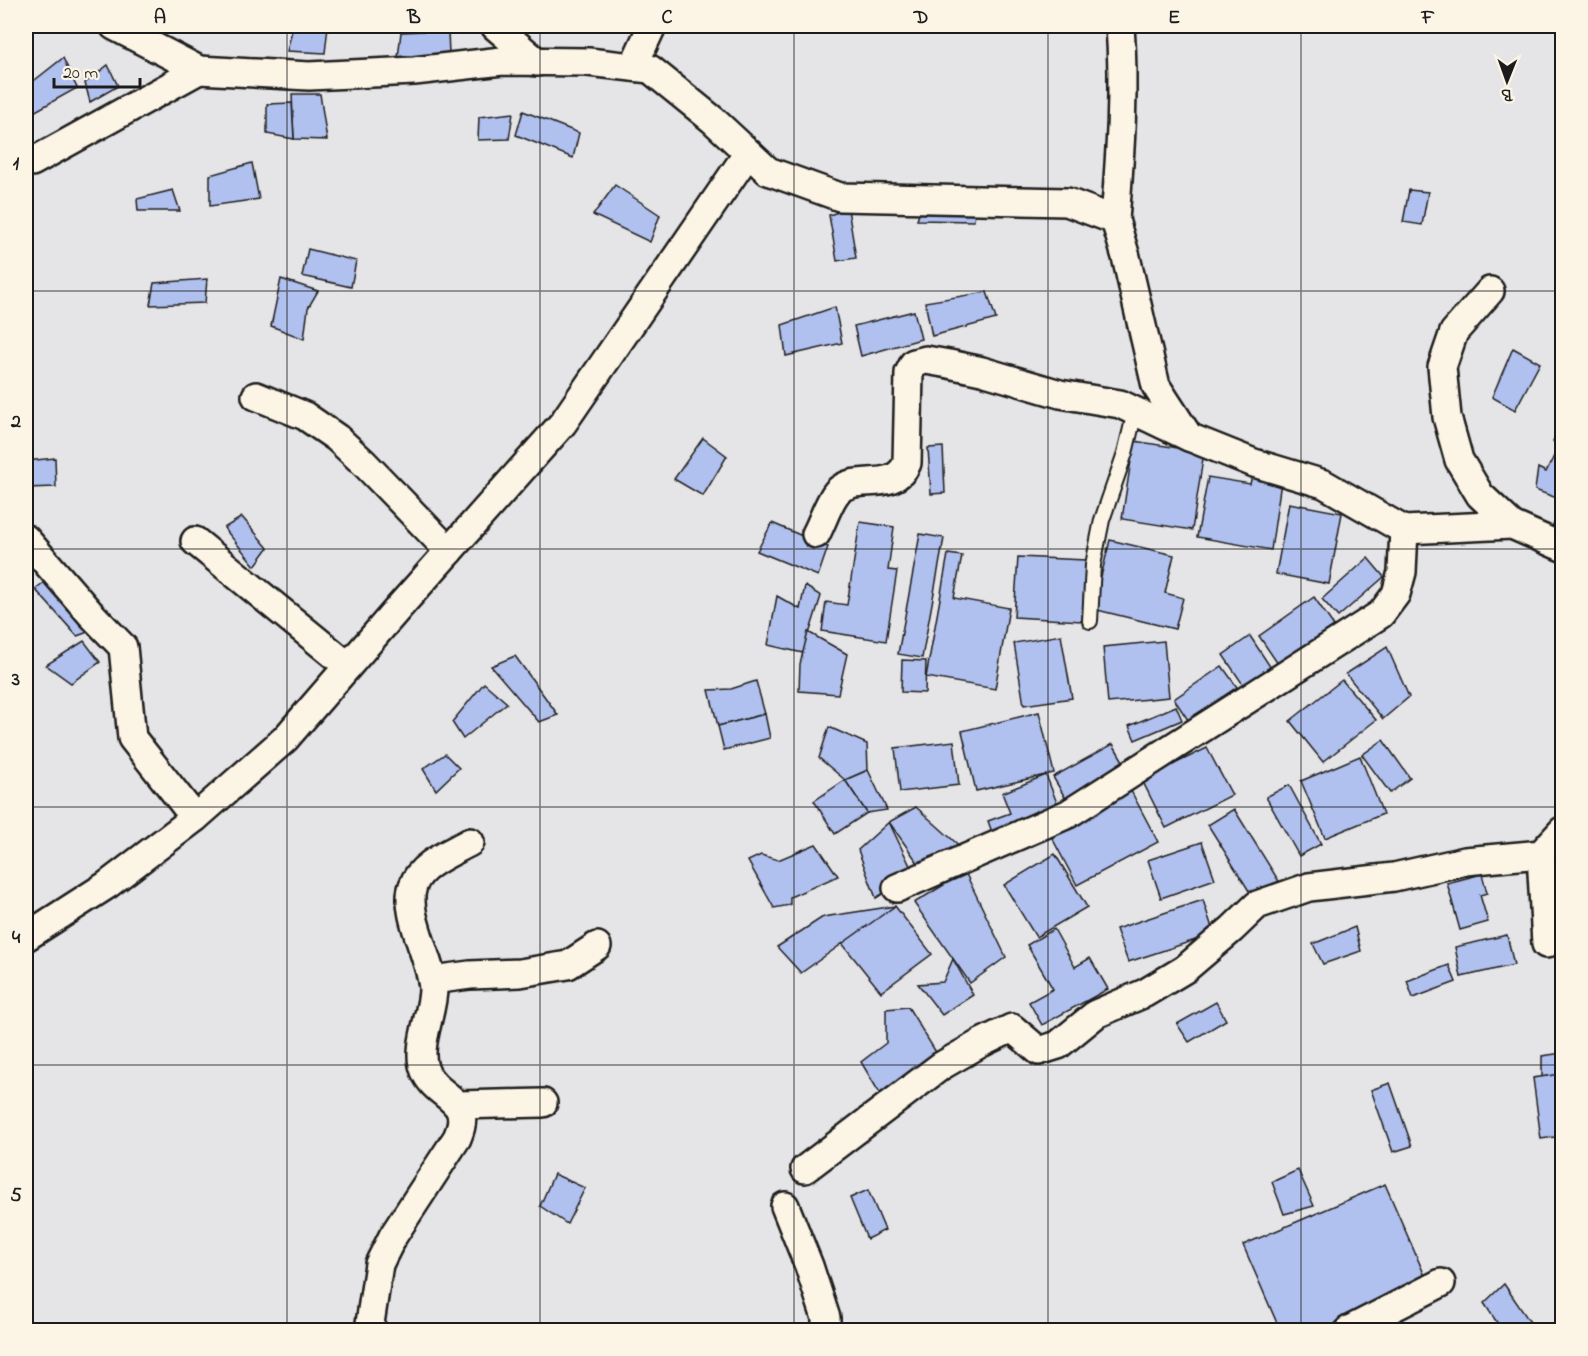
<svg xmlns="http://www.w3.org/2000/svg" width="1588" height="1356" viewBox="0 0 1588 1356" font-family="'Indie Flower',sans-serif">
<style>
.building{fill:#b0c0ef;stroke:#1c1c1c;stroke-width:1.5}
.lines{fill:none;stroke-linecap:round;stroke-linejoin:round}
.lane-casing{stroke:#1c1c1c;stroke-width:18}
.street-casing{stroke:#1c1c1c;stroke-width:32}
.lane{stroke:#fcf5e5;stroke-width:14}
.street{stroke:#fcf5e5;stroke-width:27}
.grid{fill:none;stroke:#1c1c1c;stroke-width:1.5;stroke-opacity:0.55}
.neatline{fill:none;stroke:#1c1c1c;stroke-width:2}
.grid-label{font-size:20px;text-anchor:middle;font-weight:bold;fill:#1c1c1c}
</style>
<rect width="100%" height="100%" fill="#e5e5e8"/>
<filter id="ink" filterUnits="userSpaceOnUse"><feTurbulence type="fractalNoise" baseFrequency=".0167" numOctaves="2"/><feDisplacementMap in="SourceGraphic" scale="12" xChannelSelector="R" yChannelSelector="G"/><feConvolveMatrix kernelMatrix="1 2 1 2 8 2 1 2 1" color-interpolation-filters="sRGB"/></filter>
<g filter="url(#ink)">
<g class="building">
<path d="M293,26H328L325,53L287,51Z"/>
<path d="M448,30L449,55L398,58L401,32Z"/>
<path d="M63,58L77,88L32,113L26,104V87Z"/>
<path d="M108,65L118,86L90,102L85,83Z"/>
<path d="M292,94H320L327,140L294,139Z"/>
<path d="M292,103L294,139L267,134V104Z"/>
<path d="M523,111L579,133L573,158L516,135Z"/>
<path d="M513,113L509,139L478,140L479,117Z"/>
<path d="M252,163L259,199L210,206V175Z"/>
<path d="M615,185L660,215L650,242L593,215Z"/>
<path d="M173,190L180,211H138L137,199Z"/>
<path d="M1409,190L1428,192L1422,225L1403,222Z"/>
<path d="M848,209L856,258L837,261L829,215Z"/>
<path d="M921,209L975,211L974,221L917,220Z"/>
<path d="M308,249L356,261L351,287L302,276Z"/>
<path d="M207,279L205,303L150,305L154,283Z"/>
<path d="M281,279L318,291L308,308L304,339L271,326Z"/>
<path d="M987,292L996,319L932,336L925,302Z"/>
<path d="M835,307L842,343L786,356L782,325Z"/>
<path d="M914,311L921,339L861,356L854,326Z"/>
<path d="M1513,348L1540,363L1515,410L1492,397Z"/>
<path d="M1559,430L1562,431V500L1535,490L1538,468L1546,472L1559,446L1553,441Z"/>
<path d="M703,438L727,456L703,496L674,479Z"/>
<path d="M1134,441L1204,452L1192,530L1122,519Z"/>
<path d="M943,447L945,493L931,494L928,448Z"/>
<path d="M55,458L56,487L26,488V461Z"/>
<path d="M1252,476L1281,482L1271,550L1197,537L1208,477L1250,484Z"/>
<path d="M1289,503L1342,513L1329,584L1276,574Z"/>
<path d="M1562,510V533L1551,528Z"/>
<path d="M242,517L268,548L255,566L224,528Z"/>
<path d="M860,522L894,527L888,570L897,571L886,641L822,631L826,602L847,605Z"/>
<path d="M772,523L828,547L818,576L757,551Z"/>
<path d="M920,534L944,538L922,658L898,654Z"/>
<path d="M1110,540L1174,555L1165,593L1183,598L1175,629L1093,609Z"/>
<path d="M948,554L962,556L954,598L1009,608L995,689L926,677Z"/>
<path d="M1018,557L1086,560L1082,621L1014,617Z"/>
<path d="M1368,558L1384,577L1338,617L1322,599Z"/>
<path d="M47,580L91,631L77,636L35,589Z"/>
<path d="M805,586L821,596L803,653L768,645L777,596L800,609Z"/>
<path d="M1314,597L1334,626L1278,664L1259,636Z"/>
<path d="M808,632L847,654L838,694L799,691L800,664Z"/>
<path d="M1061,635L1072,698L1024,705L1014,643Z"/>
<path d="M1250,636L1271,668L1244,686L1223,655Z"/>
<path d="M84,641L100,662L71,683L46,665Z"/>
<path d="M1164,641L1169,697L1108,703L1103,647Z"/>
<path d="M1387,647L1409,697L1383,719L1346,674Z"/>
<path d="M515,656L558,715L539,722L491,666Z"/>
<path d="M902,660L926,661L925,693L901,692Z"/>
<path d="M1222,666L1237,687L1188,720L1174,699Z"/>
<path d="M1342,680L1376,720L1323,762L1290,721Z"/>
<path d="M756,681L765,714L718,726L709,690L731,689Z"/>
<path d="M484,683L507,703L463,739L452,722Z"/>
<path d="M1176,706L1182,720L1135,740L1129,726Z"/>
<path d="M1039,712L1054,773L976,791L962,731Z"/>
<path d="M765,714L770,738L724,750L718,726Z"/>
<path d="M829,727L867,744L868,770L845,780L819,758Z"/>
<path d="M1383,740L1410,778L1390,793L1362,755Z"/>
<path d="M954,741L959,785L900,792L895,748Z"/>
<path d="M1113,744L1127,768L1067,801L1053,777Z"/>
<path d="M1207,748L1232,795L1166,828L1142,780Z"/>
<path d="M445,754L459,768L436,790L423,769Z"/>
<path d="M1360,756L1383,814L1325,838L1301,781Z"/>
<path d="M868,770L887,810L867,813L845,780Z"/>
<path d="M1046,775L1059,808L993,835L988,821L1010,813L1002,793Z"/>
<path d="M845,780L867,813L835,834L814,801Z"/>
<path d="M1289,785L1321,844L1299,856L1266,797Z"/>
<path d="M1131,791L1158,842L1077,885L1050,834Z"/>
<path d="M916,807L963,849L923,870L889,822Z"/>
<path d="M1234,809L1280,883L1254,899L1208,825Z"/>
<path d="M889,822L914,874L876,898L858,850Z"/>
<path d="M1202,842L1215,879L1161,898L1148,860Z"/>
<path d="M816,844L838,876L790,897V905L774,908L748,861L761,855L778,860Z"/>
<path d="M1055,854L1087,907L1036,937L1004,885Z"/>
<path d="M965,872L1006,957L970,983L914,903Z"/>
<path d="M1482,874L1487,893L1480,895L1488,922L1460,930L1447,883Z"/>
<path d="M1203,900L1214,934L1128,962L1116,929Z"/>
<path d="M895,906L932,954L881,992L837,937Z"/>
<path d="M895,906L801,973L777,947L823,917Z"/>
<path d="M1355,927L1361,951L1323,964L1313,944Z"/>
<path d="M1054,929L1075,967L1090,958L1108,989L1042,1025L1029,1002L1053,989L1027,945Z"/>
<path d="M1507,935L1514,965L1461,977L1455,947Z"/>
<path d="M953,959L973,995L942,1015L918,984L943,982Z"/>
<path d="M1449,965L1456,982L1413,998L1407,981Z"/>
<path d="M1216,1002L1226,1020L1189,1042L1177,1024Z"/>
<path d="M908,1007L939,1057L880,1094L861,1062L886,1043V1009Z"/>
<path d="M1562,1053V1075L1542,1077V1056Z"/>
<path d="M1561,1074L1562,1136L1541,1139L1533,1078Z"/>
<path d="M1390,1083L1412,1146L1393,1152L1371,1090Z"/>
<path d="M1298,1170L1314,1206L1284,1214L1272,1182Z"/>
<path d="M554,1174L585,1188L567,1224L540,1206Z"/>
<path d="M1385,1184L1429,1285L1322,1330H1280L1243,1245Z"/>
<path d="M868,1190L885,1230L867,1239L850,1198Z"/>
<path d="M1504,1284L1532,1325L1523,1330H1502L1484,1303Z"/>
</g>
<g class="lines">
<g class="lane-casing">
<path id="lane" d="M1090,621L1093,565L1102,520L1125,453L1135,412"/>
</g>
<g class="street-casing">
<g id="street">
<path d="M114,26L199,70L309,76L414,71L502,61L588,62L650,69L713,120L768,171L840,197L1067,202L1115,220L1126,257L1156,386L1189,437L1254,463L1324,484L1404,530L1512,525"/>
<path d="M495,26L537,62"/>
<path d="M633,67L652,26"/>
<path d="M32,162L199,70"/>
<path d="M1115,220C1120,155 1125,91 1120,26"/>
<path d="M1490,291L1454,332L1442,367L1447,417L1459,460L1480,495L1512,525L1562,547"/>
<path d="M256,396L305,416L337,438L364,463L449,551"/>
<path d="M816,534C822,523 829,501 837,492C855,472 894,494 907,463L909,373L914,363L926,360L949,364L982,371L1060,394L1120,404L1189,437"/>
<path d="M26,539L90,613L123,647L132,738L195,818"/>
<path d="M195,541L348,666"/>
<path d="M1541,854L1546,944"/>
<path d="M897,888L1068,814L1381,614L1396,594L1402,572L1404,530"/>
<path d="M26,937L107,885L195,818L285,739L401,605L563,423L748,153"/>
<path d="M432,980L470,975L520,973L568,965L597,946"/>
<path d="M458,1105L543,1103"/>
<path d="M805,1169L941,1066L981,1043L1012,1028L1039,1051L1058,1045L1096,1014L1145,993L1185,969L1232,929L1257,905L1309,887L1394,877L1465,861L1541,854L1562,831"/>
<path d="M785,1206L809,1266L826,1318V1330"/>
<path d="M369,1330L379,1264L393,1236L457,1138C475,1097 437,1100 425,1071C415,1048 433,1013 433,989C432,961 403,913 413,886C420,864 451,853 470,842"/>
<path d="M1349,1330L1441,1283"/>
</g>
</g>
<use href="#lane" class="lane"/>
<use href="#street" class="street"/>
</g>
</g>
<path class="grid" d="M287,26V1330M540,26V1330M794,26V1330M1048,26V1330M1301,26V1330M26,291H1562M26,549H1562M26,807H1562M26,1065H1562"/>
<rect width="1588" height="1356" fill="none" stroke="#fcf5e5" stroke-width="66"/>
<g transform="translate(1507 81) rotate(181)" stroke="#fcf5e5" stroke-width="4.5" paint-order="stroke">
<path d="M0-4.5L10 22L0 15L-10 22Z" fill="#1c1c1c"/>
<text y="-9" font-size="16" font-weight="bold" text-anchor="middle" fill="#1c1c1c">B</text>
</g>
<path d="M54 78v9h86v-9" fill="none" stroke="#1c1c1c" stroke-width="3"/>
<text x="63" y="78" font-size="18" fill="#1c1c1c" stroke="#fcf5e5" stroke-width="4.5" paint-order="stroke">20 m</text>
<rect x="33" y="33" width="1522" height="1290" class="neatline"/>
<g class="grid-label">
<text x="160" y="23">A</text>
<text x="414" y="23">B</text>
<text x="667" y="23">C</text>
<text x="921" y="23">D</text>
<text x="1174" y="23">E</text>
<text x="1428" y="23">F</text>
<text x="16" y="169">1</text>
<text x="16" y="427">2</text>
<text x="16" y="685">3</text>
<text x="16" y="943">4</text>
<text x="16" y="1201">5</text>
</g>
</svg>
